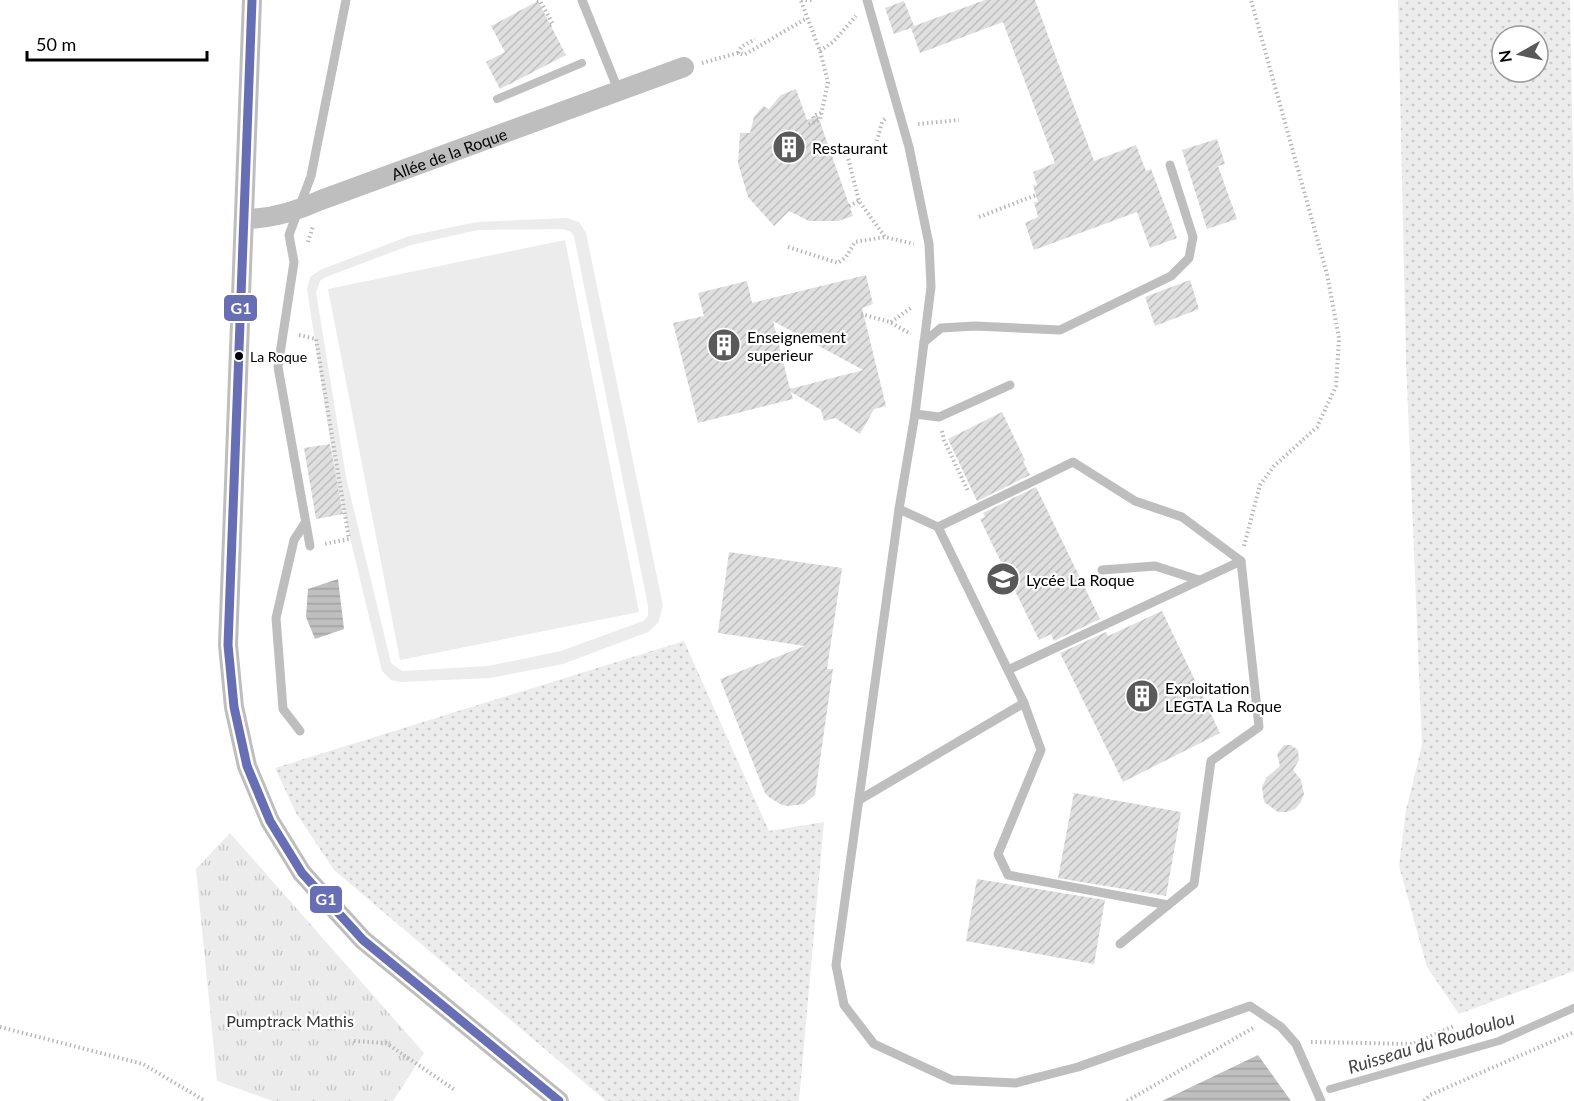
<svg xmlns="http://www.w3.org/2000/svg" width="1574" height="1101" viewBox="0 0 1574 1101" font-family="Lato,sans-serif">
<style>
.grass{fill:url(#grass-dots);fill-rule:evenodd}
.park{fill:url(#park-tufts)}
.pitch{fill:#ececec;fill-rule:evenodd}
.water{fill:url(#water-rules)}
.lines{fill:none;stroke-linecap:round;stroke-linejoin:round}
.stream{stroke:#bfbfbf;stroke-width:8}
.building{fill:url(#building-hatch);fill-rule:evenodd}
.path{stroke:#b9b9b9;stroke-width:4;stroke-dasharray:1.5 3;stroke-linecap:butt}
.lane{stroke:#bebebe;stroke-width:9}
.street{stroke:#bebebe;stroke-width:20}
.bus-1-casing{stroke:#fff;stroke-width:14}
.bus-1{stroke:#686eb4;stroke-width:9}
.bus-dot{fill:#000;stroke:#fff;stroke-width:2}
.labels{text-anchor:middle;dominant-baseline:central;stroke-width:4.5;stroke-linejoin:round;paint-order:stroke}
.bus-label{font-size:14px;fill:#000;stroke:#fff;text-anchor:start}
.poi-label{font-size:16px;fill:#000;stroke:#fff;text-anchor:start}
.street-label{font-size:16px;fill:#000;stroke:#fff}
.park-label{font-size:16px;fill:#333;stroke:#fff}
.water-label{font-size:18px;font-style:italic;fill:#444;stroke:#fff}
.line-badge{stroke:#fff;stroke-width:2}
.badge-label{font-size:16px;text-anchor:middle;font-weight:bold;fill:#fff}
</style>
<defs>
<pattern id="grass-dots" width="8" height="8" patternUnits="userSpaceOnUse" patternTransform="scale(1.5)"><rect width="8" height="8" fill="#ececec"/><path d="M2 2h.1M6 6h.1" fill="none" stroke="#c9c9c9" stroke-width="1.8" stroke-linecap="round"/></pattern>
<pattern id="park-tufts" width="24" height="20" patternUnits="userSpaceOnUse" patternTransform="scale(1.5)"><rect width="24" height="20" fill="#ececec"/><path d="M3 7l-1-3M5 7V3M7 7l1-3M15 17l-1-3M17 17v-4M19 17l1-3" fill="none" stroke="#c9c9c9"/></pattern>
<pattern id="water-rules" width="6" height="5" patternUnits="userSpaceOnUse" patternTransform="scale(1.5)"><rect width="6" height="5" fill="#bfbfbf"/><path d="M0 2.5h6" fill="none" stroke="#a2a2a2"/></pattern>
<pattern id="building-hatch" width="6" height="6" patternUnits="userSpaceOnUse" patternTransform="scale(1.5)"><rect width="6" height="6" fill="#dfdfdf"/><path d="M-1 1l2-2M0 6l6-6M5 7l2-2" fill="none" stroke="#bebebe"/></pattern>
</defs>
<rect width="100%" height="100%" fill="#fff"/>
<g class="grass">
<path d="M1398,0H1570L1574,219V971L1459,1014L1427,967L1399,866L1406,810L1422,745L1406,360ZM1502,36H1538V72H1502Z"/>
<path d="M684,641L769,831L824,822L799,1101H606L334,870L296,813L275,768Z"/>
</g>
<path class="park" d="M230,833L424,1053L393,1101H273L217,1081L196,869Z"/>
<g class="pitch">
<path d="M567,218L579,222L586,233L663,606L658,623L648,632L563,664L490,678L400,682L391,680L382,671L336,479L307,289L310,277L320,270L409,236L477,222ZM563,229L571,232L574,236L648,606V616L643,621L561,651L488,666L402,671L391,663L346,477L316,292L320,281L326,277L411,245L478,230Z"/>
<path d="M565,240L639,612L400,660L328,289Z"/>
</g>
<g class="water">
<path d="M338,579L344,629L315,639L306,617L308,589Z"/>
<path d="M1258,1055L1291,1101H1162Z"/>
</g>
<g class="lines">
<g class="stream">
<path d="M497,99L582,63"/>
<path d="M1330,1089L1499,1041L1574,1008"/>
</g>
</g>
<g class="building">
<path d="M985,0H1035L1094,161L1136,145L1146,171L1151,169L1177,238L1150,248L1137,212L1034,250L1025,223L1038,217L1034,202H1038L1033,186L1037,185L1033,172L1055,163L1003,22L920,53L911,28L894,34L885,8L904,1L914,26Z"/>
<path d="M538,1L566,55L500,89L486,62L505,52L491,26Z"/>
<path d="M796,89L807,120L818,116L853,216L838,221H809L789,211L774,226L748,197L738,163L740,133H750L754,117L763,106L769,109L781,95Z"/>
<path d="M1217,139L1225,164L1218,166L1237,219L1207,229L1182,150Z"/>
<path d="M866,275L873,304L862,308L886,406L874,409L860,434L835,418L824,421L821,410L791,392L793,399L698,423L673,323L704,316L698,293L747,281L752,303ZM773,321L863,370L790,389Z"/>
<path d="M1190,280L1199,309L1155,326L1145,297Z"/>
<path d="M1002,412L1025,460L1023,461L1030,475L977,501L948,439Z"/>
<path d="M330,444L343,514L316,519L304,448Z"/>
<path d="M1036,487L1100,619L1054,641L1051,634L1039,640L980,519L985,517L983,513Z"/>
<path d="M729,552L842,568L827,669H833L815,795L804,804L789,806L782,805L770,798L765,793L720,679L805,646L718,633Z"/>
<path d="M1162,611L1220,733L1123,782L1060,653L1106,632L1108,636Z"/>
<path d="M1284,745H1291L1298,750L1299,760L1293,770L1301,780L1304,794L1301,802L1295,809L1287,812H1278L1264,802L1262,787L1266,778L1280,766L1277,754Z"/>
<path d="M1074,793L1181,812L1166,896L1058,878Z"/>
<path d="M977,879L1105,900L1094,964L966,941Z"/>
</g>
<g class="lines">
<g class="path">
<path d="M537,0L540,1L553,24L550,25"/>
<path d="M801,0H814"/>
<path d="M801,1L820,51L828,82L820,120L808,125"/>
<path d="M820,51L833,42L856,16"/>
<path d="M738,53L741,47L755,39"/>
<path d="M702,63L738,53L744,55L807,18"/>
<path d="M885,119L882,122L874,152L847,154L859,201L885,237L914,244"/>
<path d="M815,122L813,116L821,113"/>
<path d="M918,124L959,120"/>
<path d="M849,206L859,201"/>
<path d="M979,217L1036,195"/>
<path d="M308,242L313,226"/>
<path d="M788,247L838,263L846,257L855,242L885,237"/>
<path d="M861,314L890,322L911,334"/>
<path d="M891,322L912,307"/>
<path d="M299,335L316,339L349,539L324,544"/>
<path d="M942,431L944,440L968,491"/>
<path d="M1244,546L1260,485L1274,466L1317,427L1336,386L1339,338L1327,274L1251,0"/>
<path d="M0,1027L143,1064L205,1101"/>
<path d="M354,1041L386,1043L455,1090"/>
<path d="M1311,1042L1413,1044L1454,1026"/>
<path d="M1127,1101L1253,1028"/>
<path d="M1424,1101L1430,1095L1574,1032"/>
</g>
<g class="lane">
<path d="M582,0L619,92"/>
<path d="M867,0L909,147L929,244L931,287L915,414L899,509L836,965L844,1005L874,1044L952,1080L1016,1083L1078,1067L1250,1006L1281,1027L1296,1044L1321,1101"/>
<path d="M924,342L941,328L975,326L1060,330L1171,276L1189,258L1193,237L1170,165"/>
<path d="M915,414L939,417L1010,385"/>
<path d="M938,527L1073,462L1135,501L1182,517L1241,561L1259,727L1211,761L1194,884L1120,944"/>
<path d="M310,546L278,367L294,262L289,235L311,176L346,0"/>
<path d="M1102,570L1155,566L1199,580"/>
<path d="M1008,670L1241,561"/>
<path d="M1024,703L1041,750L998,854L1008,875L1168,905"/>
<path d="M300,731L283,709L276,618L294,540L305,523"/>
<path d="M859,800L1024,703L938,527L899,509"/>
</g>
<g class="street">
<path d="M252,0L228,645L234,707L247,766L270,821L302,873L363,940L559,1101"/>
<path id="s1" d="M244,219C271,219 297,211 321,200L684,67"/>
</g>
<g class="bus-1-casing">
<path id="bus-1" d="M252,0L228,645L234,707L247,766L270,821L302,873L363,940L559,1101"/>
</g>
<use href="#bus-1" class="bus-1"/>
</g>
<defs>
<g id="building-disc" transform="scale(1.725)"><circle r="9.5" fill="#595959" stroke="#fff"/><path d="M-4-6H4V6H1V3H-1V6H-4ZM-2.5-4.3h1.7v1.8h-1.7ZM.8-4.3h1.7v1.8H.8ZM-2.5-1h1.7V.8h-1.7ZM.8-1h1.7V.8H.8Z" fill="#fff"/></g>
<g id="school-disc" transform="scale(1.725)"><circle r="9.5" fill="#595959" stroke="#fff"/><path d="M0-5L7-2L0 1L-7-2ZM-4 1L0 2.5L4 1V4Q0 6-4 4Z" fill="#fff"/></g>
</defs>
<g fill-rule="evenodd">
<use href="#building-disc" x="789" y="147"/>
<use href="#building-disc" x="724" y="345"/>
<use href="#school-disc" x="1003" y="579"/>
<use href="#building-disc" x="1142" y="696"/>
</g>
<circle class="bus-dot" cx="239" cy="356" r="5"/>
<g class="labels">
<g class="bus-label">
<text x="250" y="356">La Roque</text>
</g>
<g class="poi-label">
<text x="812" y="147">Restaurant</text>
<text x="747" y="336">Enseignement<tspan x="747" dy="18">superieur</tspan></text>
<text x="1026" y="579">Lycée La Roque</text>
<text x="1165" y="687">Exploitation<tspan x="1165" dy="18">LEGTA La Roque</tspan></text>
</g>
<g class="street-label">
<text stroke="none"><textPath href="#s1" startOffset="216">Allée de la Roque</textPath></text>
</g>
<g class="park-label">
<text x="290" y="1020">Pumptrack Mathis</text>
</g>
<g class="water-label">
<text transform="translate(1431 1042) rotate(-17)">Ruisseau du Roudoulou</text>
</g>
</g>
<g class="line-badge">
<rect x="223" y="294" width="35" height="28" rx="6" fill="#686eb4"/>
<rect x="309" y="885" width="34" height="29" rx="6" fill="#686eb4"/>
</g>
<g class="badge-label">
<text x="241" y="314">G1</text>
<text x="326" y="905">G1</text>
</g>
<g transform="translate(1520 54) rotate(261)"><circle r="28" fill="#ffffff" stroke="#999999" stroke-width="1.5"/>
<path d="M0-4.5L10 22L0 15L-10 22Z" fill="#595959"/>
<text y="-9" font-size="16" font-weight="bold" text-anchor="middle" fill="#000000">N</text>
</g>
<path d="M27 51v9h180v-9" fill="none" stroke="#000000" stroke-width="3"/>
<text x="36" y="51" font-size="18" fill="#000000" stroke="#ffffff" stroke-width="4.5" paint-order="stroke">50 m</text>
</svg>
